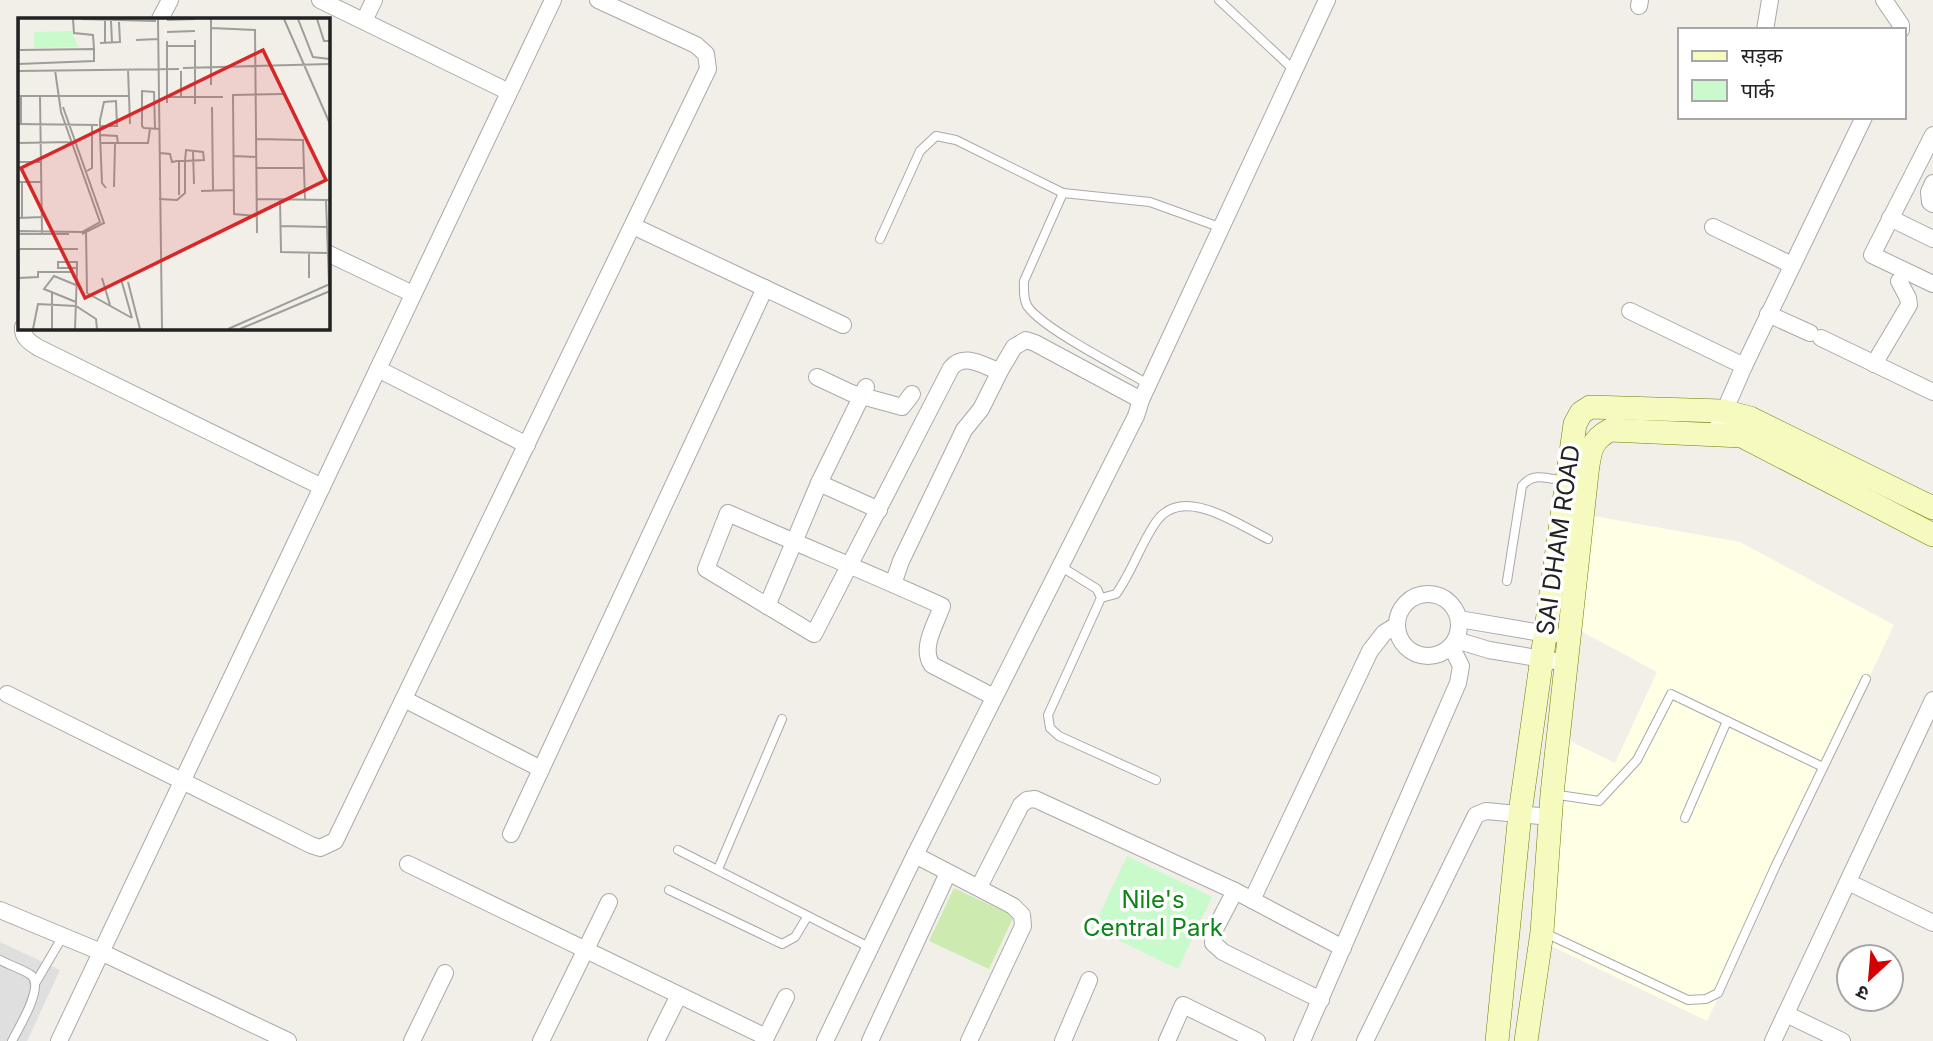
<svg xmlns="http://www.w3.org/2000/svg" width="1933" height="1041" viewBox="0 0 1933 1041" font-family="Inter,'Noto Sans Devanagari',sans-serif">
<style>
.residential{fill:#e0dfdf}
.education{fill:#ffffe5}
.grass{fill:#cdebb0}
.park{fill:#c8facc}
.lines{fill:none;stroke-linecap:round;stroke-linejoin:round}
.lane-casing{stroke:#a9a9a9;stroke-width:10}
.street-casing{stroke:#a9a9a9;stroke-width:18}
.secondary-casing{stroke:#707d05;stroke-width:24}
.lane{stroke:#fff;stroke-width:8}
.street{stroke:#fff;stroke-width:16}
.secondary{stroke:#f7fabf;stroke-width:23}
.labels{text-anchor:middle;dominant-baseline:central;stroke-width:7;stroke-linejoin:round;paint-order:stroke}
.street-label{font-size:24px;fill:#222;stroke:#fff}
.park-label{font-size:24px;fill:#0c8416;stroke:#fff}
.inset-road{fill:none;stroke:#9f9d99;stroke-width:2}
.view{fill:#d62828;fill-opacity:0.15;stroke:#d62828;stroke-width:3.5}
.inset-edge{fill:none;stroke:#222;stroke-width:3.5}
</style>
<rect width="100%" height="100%" fill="#f2efe9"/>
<path class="residential" d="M0,942L60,970L27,1041H0Z"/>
<path class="education" d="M1588,515L1740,542L1894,625L1707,1021L1545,943L1562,737L1615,763L1657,672L1575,628Z"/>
<path class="grass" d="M954,888L1014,916L989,969L929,941Z"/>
<path class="park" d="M1127,856L1212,897L1178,969L1093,928Z"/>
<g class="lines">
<g class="lane-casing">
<g id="lane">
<path d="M1219,0L1295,71"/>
<path d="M1063,193L1150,202L1222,228"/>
<path d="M880,239L920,151L936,136L956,140L1063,193L1024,281C1024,289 1023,300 1028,307C1045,330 1121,368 1148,384"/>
<path d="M1060,566L1097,589L1101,598L1048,715L1050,728L1059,736L1156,780"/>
<path d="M1507,581L1522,486C1533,472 1547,478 1563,481"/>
<path d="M1101,598L1116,594C1132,572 1140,545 1156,522C1182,484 1237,524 1268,539"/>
<path d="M1552,794L1599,801L1637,760L1671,694L1823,767"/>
<path d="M1685,818L1727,721"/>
<path d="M678,850L871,948"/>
<path d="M718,869L782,719"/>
<path d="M669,890L782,944L795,937L807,917"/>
<path d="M1545,933L1688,1000L1706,999L1718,993L1776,865L1866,679"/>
<path d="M0,960C9,965 22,969 31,975C45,986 19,1027 12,1041"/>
<path d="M36,982L63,936"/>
</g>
</g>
<g class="street-casing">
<g id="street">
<path d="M320,0L509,92"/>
<path d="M1884,0L1901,25V30"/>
<path d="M1639,6L1640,0"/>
<path d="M160,19L170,0"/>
<path d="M364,21L374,0"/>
<path d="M1765,30L1770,0"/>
<path d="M1933,135L1872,255L1933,284"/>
<path d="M1933,183L1929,192L1930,202L1933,204"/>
<path d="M1890,218L1933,239"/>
<path d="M633,226L843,325"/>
<path d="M1713,227L1792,265"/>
<path d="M327,253L413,294"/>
<path d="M1630,311L1744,366"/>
<path d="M1768,314L1810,333"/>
<path d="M23,327C22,338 31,343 39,348L322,487"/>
<path d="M1821,338L1933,392"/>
<path d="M1874,364L1909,305L1908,298L1899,281"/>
<path d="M378,369L527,445"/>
<path d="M817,377L851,393L902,407L912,394"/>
<path d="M1715,433L1744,366L1864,117"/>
<path d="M819,483L879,510"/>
<path d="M893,584L901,561L964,430L981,409L1001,369"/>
<circle cx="1428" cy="625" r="31"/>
<path d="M767,606L819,483L866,387"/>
<path d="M1459,619L1553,635"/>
<path d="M1456,640L1489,650L1567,663"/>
<path d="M7,694L311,845L320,848L335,841L708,69L706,54L696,45L598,0"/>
<path d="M994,697L932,665C920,648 936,624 942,606C872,574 800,545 728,513L706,569L814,634L951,368C963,353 980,364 996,370L1001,369L1014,347L1026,340L1035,343L1141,400"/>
<path d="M404,699L541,769"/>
<path d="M511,834L765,288"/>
<path d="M915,855L1013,906L1022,915L1023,926L969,1041"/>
<path d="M408,864L766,1037"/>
<path d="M1848,882L1933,923"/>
<path d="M979,887L1021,805L1027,800L1035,799L1235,891L1343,948"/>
<path d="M1235,891L1214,931L1213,943L1223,952L1321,1000"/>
<path d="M1252,900L1370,651L1384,633L1397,625"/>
<path d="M0,910L101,952L288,1041"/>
<path d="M1786,1014L1842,1041"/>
<path d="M59,1041L553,0"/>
<path d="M412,1041L445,973"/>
<path d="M541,1041L609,902"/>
<path d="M656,1041L679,995"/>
<path d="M764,1041L786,997"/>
<path d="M825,1041L915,855L1136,416L1141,400L1327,0"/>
<path d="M870,1041L948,873"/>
<path d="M1063,1041L1089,980"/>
<path d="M1167,1041L1183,1005L1257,1041"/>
<path d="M1302,1041L1458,683L1461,666L1451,646"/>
<path d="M1365,1041L1476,815L1486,811L1550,817"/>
<path d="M1773,1041L1933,700"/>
</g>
</g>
<g class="secondary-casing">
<g id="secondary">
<path d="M1497,1041L1520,813L1575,424L1581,413L1590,407L1723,411L1750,418L1933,508"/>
<path d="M1526,1041L1542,932L1552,794L1587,473C1590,451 1590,441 1610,430L1742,436L1933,535"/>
</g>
</g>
<use href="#lane" class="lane"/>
<use href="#street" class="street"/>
<use href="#secondary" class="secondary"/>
</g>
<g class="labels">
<g class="street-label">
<text transform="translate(1558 540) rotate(-82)">SAI DHAM ROAD</text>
</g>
<g class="park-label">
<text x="1153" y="899">Nile's<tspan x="1153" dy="28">Central Park</tspan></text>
</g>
</g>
<g transform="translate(18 18)">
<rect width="312" height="312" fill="#f2efe9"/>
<path d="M54,13L60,29L16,30V14Z" fill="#c8facc"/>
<path class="inset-road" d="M55,1L56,15L75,17L76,31M63,1L138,3M140,1L144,311M193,1V67M266,1L312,106M280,1L295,39L312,41M299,1L306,23H312M149,2L177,1M93,3L94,25M193,10L237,12L239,215M149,14L177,13M118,22L140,21M149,23V85M82,25L102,24L101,4M87,25V3M149,28H177M1,32V1M0,46L76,43V31L2,32M165,50L312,46M110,51L112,106M0,53L161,51M0,78H111M3,78V106M22,78L24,215M149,79H205M163,79V53M177,86V22M45,89L86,205L64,216M194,89L195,172M0,106L80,107M82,108H99L98,83L86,84L82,102V117L84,165L88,170M137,110L136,74L124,73V108L126,110L142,111M82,117L99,118L100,126M238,121L285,122L287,181M0,125L54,124M83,125H130L132,111M175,133L176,166M215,138L239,139M0,144H23M239,150H287M69,153L74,150V107M0,164H24M4,164V200M96,169L97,126M183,173L215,172M161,177V143M141,181L159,182L167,175V143L168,132L185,134L186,142L167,143H159L154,144L152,136L142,135M239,181L311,182M262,181L263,234L309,235M308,182L311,266M239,198L216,196L215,77L265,76M0,200L24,199M262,208L309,209M68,213L69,275L114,300M1,216H51M1,231H60M291,235V260M1,260L0,213L64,214L82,204L43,94L37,52M84,260L92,287M103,261L114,300M110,264L122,311M1,272V260L20,259V254H54L56,260M34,273V311M58,284L26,271L36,258L58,267M15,311L20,286L58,288L78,301L79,311M57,311L58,284L59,250V244H40V250H59M210,311L312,266M222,311L312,273"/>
<path class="view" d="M245,32L308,162L67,280L3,150Z"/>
<rect width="312" height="312" class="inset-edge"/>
</g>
<rect x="1678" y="28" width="228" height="91" fill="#ffffff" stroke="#a7a7a7" stroke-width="2"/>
<rect x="1692" y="51" width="35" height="10" fill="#f7fabf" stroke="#a7a7a7" stroke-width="2"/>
<text x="1741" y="63" font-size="21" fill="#222222">सड़क</text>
<rect x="1692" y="80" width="35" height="21" fill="#c8facc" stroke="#a7a7a7" stroke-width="2"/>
<text x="1741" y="98" font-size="21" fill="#222222">पार्क</text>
<g transform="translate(1870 978) rotate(206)"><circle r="33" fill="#ffffff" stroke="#a7a7a7" stroke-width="2"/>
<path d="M0-5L12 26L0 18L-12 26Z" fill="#d40000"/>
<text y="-10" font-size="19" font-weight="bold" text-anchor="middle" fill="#222222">उ</text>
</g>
</svg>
